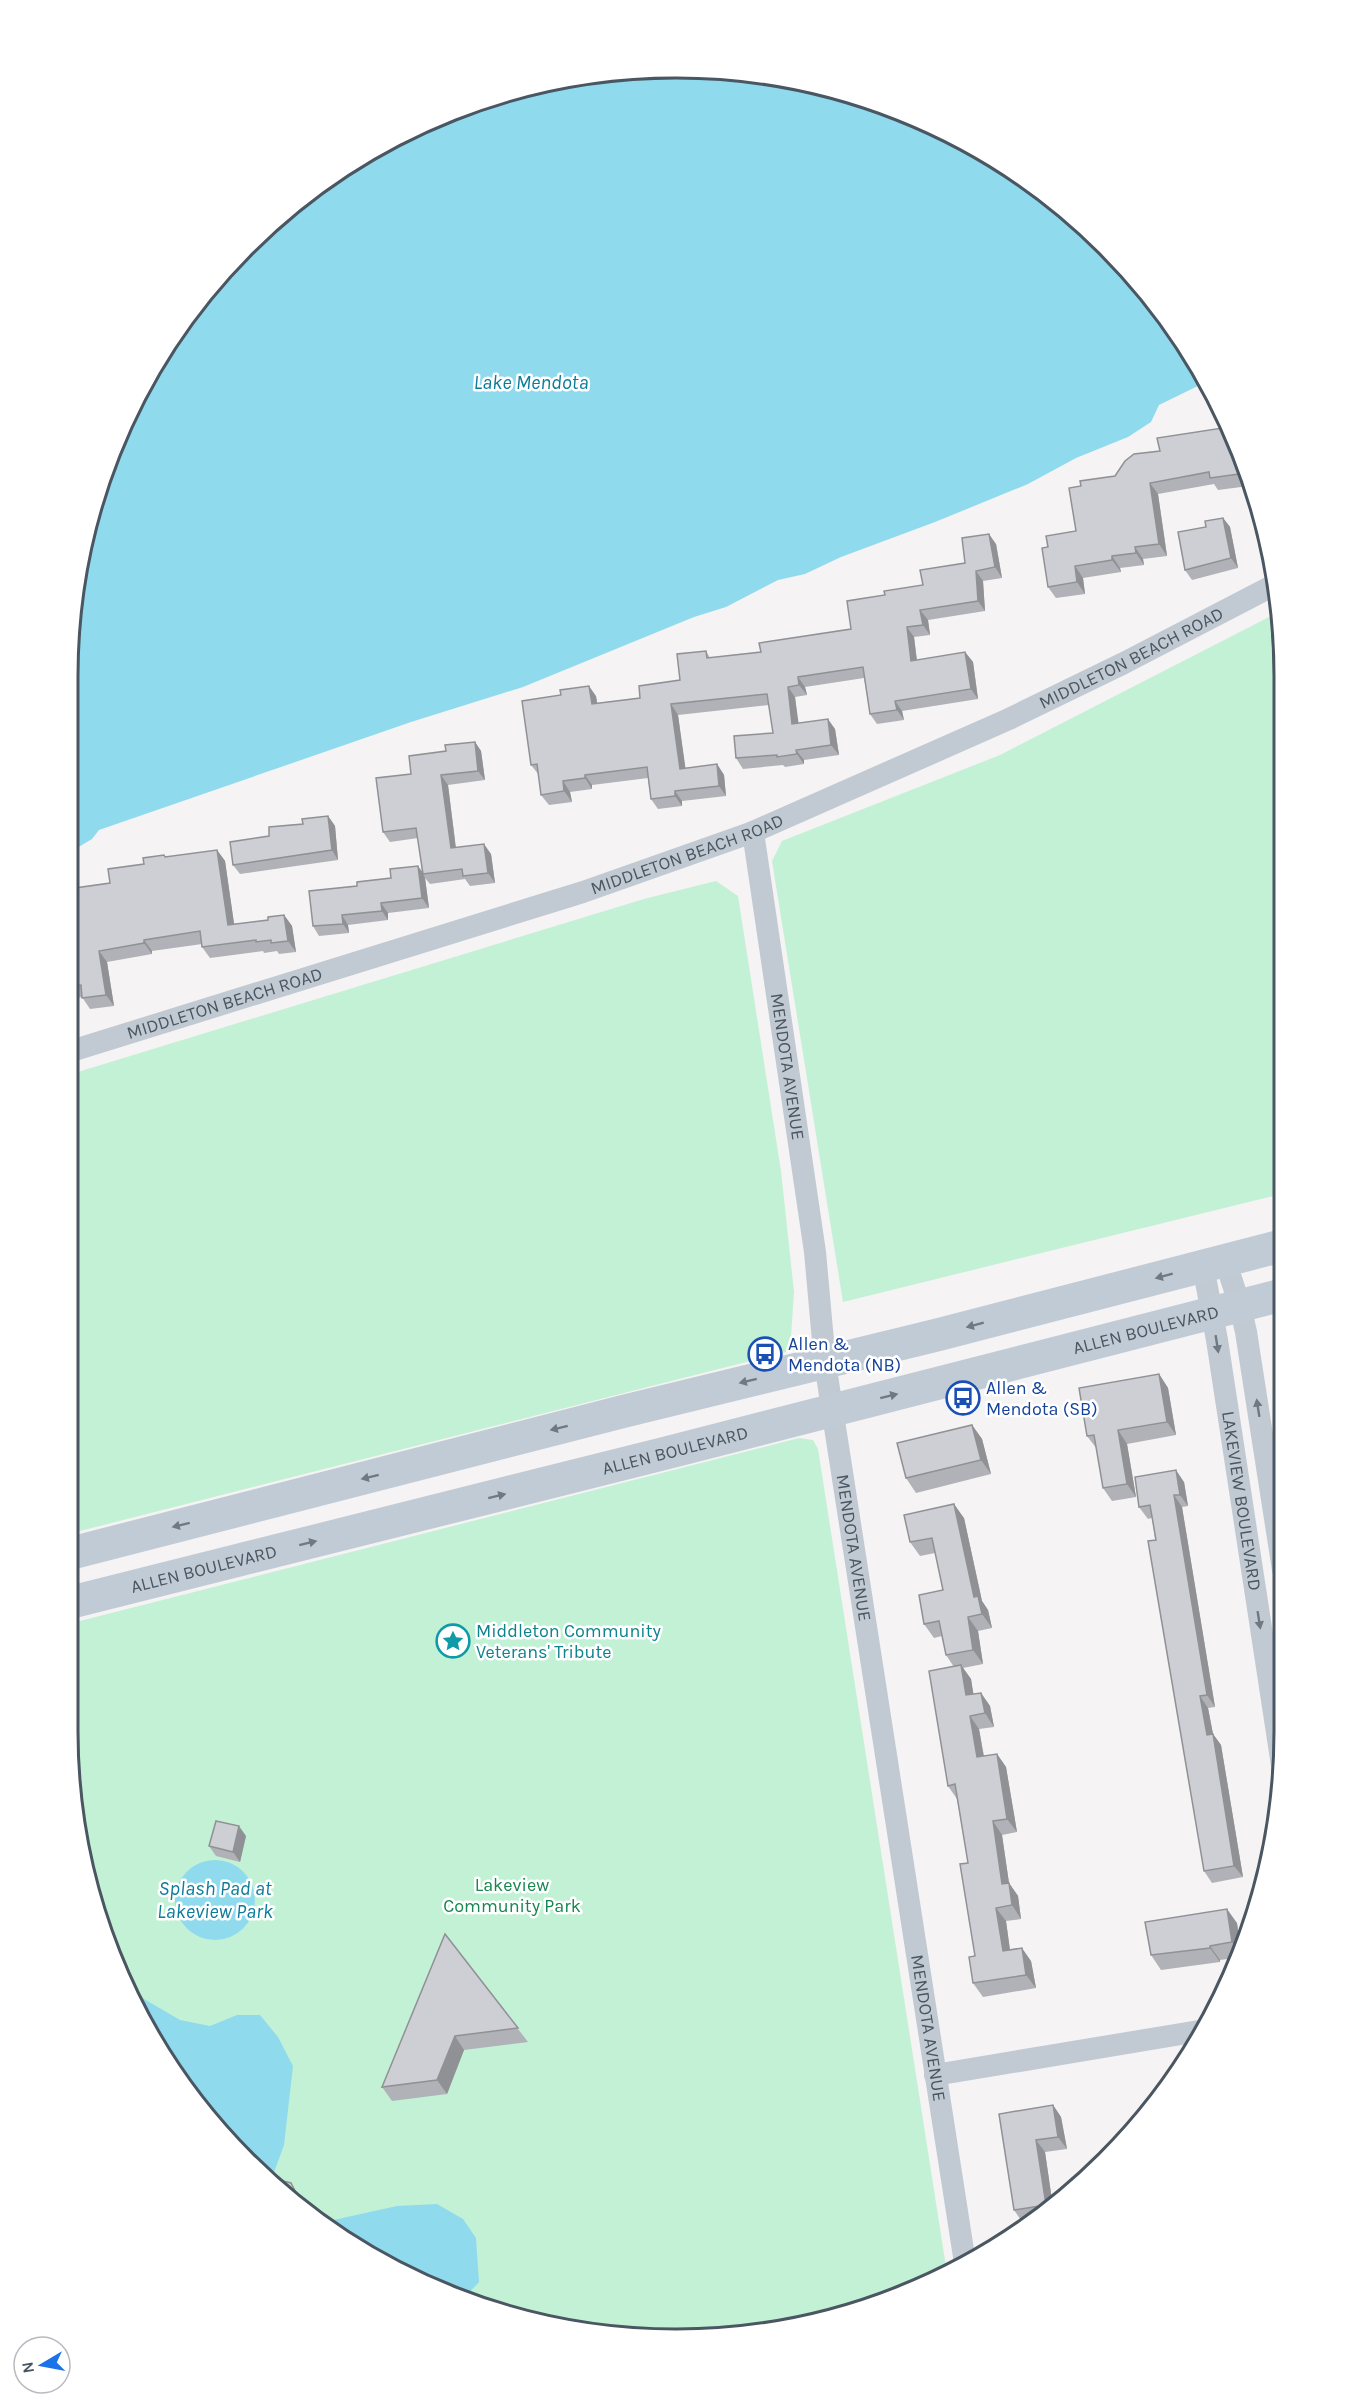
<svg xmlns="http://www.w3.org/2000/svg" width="1352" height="2407" viewBox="0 0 1352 2407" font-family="Karla,sans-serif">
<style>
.green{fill:#c3f1d5}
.water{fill:#90daee}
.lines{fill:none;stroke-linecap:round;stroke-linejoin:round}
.street{stroke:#c1cad2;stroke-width:22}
.secondary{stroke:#c1cbd6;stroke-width:33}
.wall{fill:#b0b2b7}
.shaded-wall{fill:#909195}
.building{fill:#cdcfd5;stroke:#909195;stroke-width:1.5}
.oneway{fill:#6e7984}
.oneway2{fill:#6e7983}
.labels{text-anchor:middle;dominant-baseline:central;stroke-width:5;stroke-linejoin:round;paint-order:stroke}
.street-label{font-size:18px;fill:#4a5661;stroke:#fff}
.transit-label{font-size:18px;fill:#164399;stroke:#fff;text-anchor:start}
.culture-label{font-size:18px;fill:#0d838f;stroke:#fff;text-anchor:start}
.park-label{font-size:18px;fill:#17864f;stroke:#fff}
.water-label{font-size:20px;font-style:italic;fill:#0c7c9b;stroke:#fff}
.rim{fill:none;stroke:#4a5661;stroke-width:3}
</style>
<rect width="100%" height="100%" fill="#f5f3f3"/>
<g class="green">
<path d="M1279,612L1281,1194L843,1302L772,861L782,841L1000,755Z"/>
<path d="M716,881L738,896L781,1171L794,1292L790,1351L68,1534V1075L644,899Z"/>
<path d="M799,1438L813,1440L818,1449L947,2273L909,2293L833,2319L716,2338H636L519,2319L443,2293L338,2237L275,2188L193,2102L149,2035L100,1927L79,1849L68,1731V1624Z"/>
</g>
<g class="water">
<path d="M636,69L755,73L871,100L980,149L1077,219L1182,338L1206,382L1159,405L1151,422L1128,437L1076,458L1028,484L935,522L841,557L805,574L778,580L726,607L694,617L523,687L411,722L99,830L92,839L77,848L76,838L69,841V637L88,518L149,372L218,275L305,193L407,130L518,88Z"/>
<circle cx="215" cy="1900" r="40"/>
<path d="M123,1977L144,1999L180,2020L210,2026L237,2015H260L278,2037L293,2066L284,2145L270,2183L193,2102L149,2035Z"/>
<path d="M437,2204L463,2219L476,2238L479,2282L462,2300L443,2293L338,2237L320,2223L397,2206Z"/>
</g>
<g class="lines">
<g class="street">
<path id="s1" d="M753,832L815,1252L825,1363L965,2263"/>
<path id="s2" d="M68,1052L583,892L753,832L1009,719L1124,663L1276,584"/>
<path d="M1225,1260L1240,1306L1246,1332L1283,1570"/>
<path id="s3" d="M1203,1266L1217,1340L1283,1772"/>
<path d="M935,2075L1205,2030"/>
</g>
<g class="secondary">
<path d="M68,1554L625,1411L937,1335L1281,1246"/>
<path id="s4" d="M68,1603L666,1453L1282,1295"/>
</g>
</g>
<g class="wall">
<path d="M1238,443L1255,507L1252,502L1249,486L1218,490L1214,484L1158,494L1167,556L1143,559L1144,565L1120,568L1121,572L1083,578L1085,594L1056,598L1048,587V547L1076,531L1081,486L1115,476L1160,451Z"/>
<path d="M1223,518L1230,527L1238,568L1192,580L1185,570L1206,527Z"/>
<path d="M996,544L1002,578L983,581L985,611L928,620L930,635L914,637L917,660L965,652L973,662L978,699L902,711L904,720L877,724L870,714L864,678L805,687L807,695L795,697L798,723L835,729L839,755L804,760V764L785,767L783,765L743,769L736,758L773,733L769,705L678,715L685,768L717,764L724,775L726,796L682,801V806L658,809L651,799L648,778L592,785V789L570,792L572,802L549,805L541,795L539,775L531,765L596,696L597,703L640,698L680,680L706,651L710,658L761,652L851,629L885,595L923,585L965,563Z"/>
<path d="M475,742L481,751L485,780L448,785L456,848L491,854L495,883L470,886L465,879L430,884L425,878L429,908L388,913V920L348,925L349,933L319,936L313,926L357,886L422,871L418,838L390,842L383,832L411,774L446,751Z"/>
<path d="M328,816L335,826L338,860L240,874L233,865L269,836L303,824Z"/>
<path d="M217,850L225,861L234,924L268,920L284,915L292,926L296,952L279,954L277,951L264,953L263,951L210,958L202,947V944L152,951V954L107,962L114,1006L90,1009L82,997L68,1000V889L110,883L144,864L164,855L166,857Z"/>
<path d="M1159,1374L1168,1388L1176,1435L1127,1444L1136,1497L1112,1501L1103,1488L1097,1449L1087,1436Z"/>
<path d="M972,1425L982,1439L991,1474L916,1493L906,1478Z"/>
<path d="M1184,1482L1188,1506L1182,1507L1215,1707L1208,1708L1213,1734L1221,1745L1243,1877L1212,1883L1204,1871L1152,1518L1148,1519L1139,1507Z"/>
<path d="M964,1518L982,1601L988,1610L992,1628L978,1631L983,1664L963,1668L971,1679L973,1694L981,1693L990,1706L994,1727L979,1729L984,1756L997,1754L1006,1767L1017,1832L1002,1835L1009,1883L1018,1896L1021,1919L1006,1921L1010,1950L1031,1961L1036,1988L983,1997L973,1983L975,1956L968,1863L957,1799L948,1786L954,1667L946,1655L942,1636L934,1638L924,1624L943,1590L935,1553L920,1556L910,1542Z"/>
<path d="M246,1836L240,1862L216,1856L209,1846Z"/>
<path d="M1237,1923L1240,1945L1235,1958L1220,1960V1962L1161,1970L1151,1955Z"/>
<path d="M445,1934L528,2042L464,2050L447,2094L392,2101L382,2087Z"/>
<path d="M1053,2105L1061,2117L1067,2149L1045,2152L1053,2207L1035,2220L1023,2223L1014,2210L999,2114Z"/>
</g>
<g class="shaded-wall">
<path d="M1150,483L1158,494L1167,556L1159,544Z"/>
<path d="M1223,518L1230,527L1238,568L1231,558Z"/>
<path d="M989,534L996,544L1002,578L995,567Z"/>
<path d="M1135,547L1143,559L1144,565L1136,553Z"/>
<path d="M1112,556L1120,568L1121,572L1112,560Z"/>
<path d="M1075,566L1083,578L1085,594L1077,582Z"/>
<path d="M976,571L983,581L985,611L978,601Z"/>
<path d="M920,610L928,620L930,635L923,625Z"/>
<path d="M907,627L914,637L918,671L911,661Z"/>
<path d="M965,652L973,662L978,699L971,689Z"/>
<path d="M798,677L805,687L807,695L799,685Z"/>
<path d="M589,686L596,696L599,714L592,704Z"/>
<path d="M788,687L795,697L800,734L792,724Z"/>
<path d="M895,701L902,711L904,720L897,710Z"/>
<path d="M671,704L678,715L687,779L680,769Z"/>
<path d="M828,719L835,729L839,755L831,745Z"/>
<path d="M475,742L481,751L485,780L478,771Z"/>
<path d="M796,750L804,760V764L797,754Z"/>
<path d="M717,764L724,775L726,796L719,786Z"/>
<path d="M441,775L448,785L457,858L451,848Z"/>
<path d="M585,775L592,785V789L585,778Z"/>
<path d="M563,781L570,792L572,802L564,791Z"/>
<path d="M675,791L682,801V806L675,796Z"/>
<path d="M328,816L335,826L338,860L332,850Z"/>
<path d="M484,844L491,854L495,883L488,873Z"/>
<path d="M217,850L225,861L236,937L228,925Z"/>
<path d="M418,866L424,874H423L425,878L429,908L422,898Z"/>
<path d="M381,903L388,913V920L382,911Z"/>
<path d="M284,915L292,926L296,952L288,941Z"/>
<path d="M342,915L348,925L349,933L343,924Z"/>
<path d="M144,940L152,951V954L144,943Z"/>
<path d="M99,951L107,962L114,1006L106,995Z"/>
<path d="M1159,1374L1168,1388L1176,1435L1167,1422Z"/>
<path d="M972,1425L982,1439L991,1474L981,1460Z"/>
<path d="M1118,1430L1127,1444L1136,1497L1127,1484Z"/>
<path d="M1176,1470L1184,1482L1188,1506L1180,1495Z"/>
<path d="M1174,1495L1182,1507L1215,1707L1207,1695Z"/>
<path d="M954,1504L964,1518L982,1601L988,1610L992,1628L982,1614L974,1597Z"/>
<path d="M968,1617L978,1631L983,1664L973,1650Z"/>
<path d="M961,1665L971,1679L976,1709L966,1695Z"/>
<path d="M981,1693L990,1706L994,1727L985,1713Z"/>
<path d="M1200,1696L1208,1708L1213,1734L1221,1745L1243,1877L1234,1866L1207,1735Z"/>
<path d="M970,1716L979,1729L986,1770L977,1757Z"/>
<path d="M997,1754L1006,1767L1017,1832L1007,1819Z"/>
<path d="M993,1821L1002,1835L1009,1883L1018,1896L1021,1919L1012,1905L1002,1884Z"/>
<path d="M239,1826L246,1836L240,1862L233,1852Z"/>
<path d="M996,1908L1006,1921L1012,1965L1003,1951Z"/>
<path d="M1227,1909L1237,1923L1240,1945L1238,1951L1232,1942Z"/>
<path d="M1210,1946L1220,1960V1962L1210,1948Z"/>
<path d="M1022,1948L1031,1961L1036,1988L1026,1975Z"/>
<path d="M455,2036L464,2050L447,2094L437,2080Z"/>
<path d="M1053,2105L1061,2117L1067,2149L1058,2137Z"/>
<path d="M1036,2140L1045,2152L1053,2207L1049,2210L1046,2205Z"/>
<path d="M291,2183L297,2193L303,2204L301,2209L293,2203Z"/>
</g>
<g class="building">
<path d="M1229,427L1238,443L1246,473L1210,478L1209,472L1150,483L1159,544L1135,547L1136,553L1112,556V560L1075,566L1077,582L1048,587L1042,548L1048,547L1046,536L1076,531L1069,488L1081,486L1080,481L1115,476L1125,461L1134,454L1160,451L1157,438Z"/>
<path d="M1249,483L1254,501L1252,502Z"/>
<path d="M1223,518L1231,558L1185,570L1178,532L1206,527L1205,521Z"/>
<path d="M989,534L995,567L976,571L978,601L920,610L923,625L907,627L911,661L965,652L971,689L895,701L897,710L870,714L863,667L798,677L799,685L788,687L792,724L828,719L831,745L796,750L797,754L777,757V755L736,758L734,736L773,733L767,694L671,704L680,769L717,764L719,786L675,791V796L651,799L647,767L585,775V778L563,781L564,791L541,795L537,764L531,765L522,701L561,695L560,690L589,686L592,704L640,698L639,686L680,680L677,654L706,651L707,658L761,652L759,643L851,629L847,601L885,595L884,591L923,585L920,570L965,563L962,538Z"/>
<path d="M475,742L478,771L441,775L451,848L484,844L488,873L463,876L462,869L423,874L416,828L383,832L376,778L411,774L409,756L446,751L445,745Z"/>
<path d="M328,816L332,850L233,865L230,842L269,836V827L303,824L302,819Z"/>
<path d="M217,850L228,925L268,920V917L284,915L288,941L271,943V940L256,942V940L202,947L200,931L144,940V943L99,951L106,995L82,998L81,985L68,987V889L110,883L108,869L144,864L143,858L164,855L165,857Z"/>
<path d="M418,866L422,898L381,903L382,911L342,915L343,924L313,926L309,891L357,886V882L391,878L390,869Z"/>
<path d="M1159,1374L1167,1422L1118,1430L1127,1484L1103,1488L1094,1435L1087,1436L1079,1388Z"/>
<path d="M972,1425L981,1460L906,1478L897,1443Z"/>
<path d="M1176,1470L1180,1495H1174L1207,1695L1200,1696L1207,1735L1213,1734L1234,1866L1204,1871L1148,1541L1156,1540L1150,1505L1139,1507L1135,1477Z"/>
<path d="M954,1504L974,1597L978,1596L982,1614L968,1617L973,1650L946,1655L939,1621L924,1624L919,1595L943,1590L932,1538L910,1542L904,1515Z"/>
<path d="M961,1665L966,1695L981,1693L985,1713L970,1716L977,1757L997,1754L1007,1819L993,1821L1002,1884L1009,1883L1012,1905L996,1908L1003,1951L1022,1948L1026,1975L973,1983L969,1957L975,1956L960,1864L968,1863L955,1784L948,1786L929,1671Z"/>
<path d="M216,1821L239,1826L233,1852L209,1846Z"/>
<path d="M1227,1909L1232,1942L1210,1946V1948L1151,1955L1145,1922Z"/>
<path d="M445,1934L518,2028L455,2036L437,2080L382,2087Z"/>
<path d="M1053,2105L1058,2137L1036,2140L1046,2205L1014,2210L999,2114Z"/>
<path d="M283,2181L291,2183L297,2195L293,2203L272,2186Z"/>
</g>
<defs><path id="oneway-solid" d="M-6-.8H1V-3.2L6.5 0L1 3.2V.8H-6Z" transform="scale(1.5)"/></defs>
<g class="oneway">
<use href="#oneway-solid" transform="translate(1164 1276) rotate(165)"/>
<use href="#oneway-solid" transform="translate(975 1325) rotate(165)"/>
<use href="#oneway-solid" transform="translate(748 1381) rotate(166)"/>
<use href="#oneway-solid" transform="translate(889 1396) rotate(-14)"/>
<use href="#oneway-solid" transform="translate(559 1428) rotate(166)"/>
<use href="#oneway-solid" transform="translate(370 1477) rotate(166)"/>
<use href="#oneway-solid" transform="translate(497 1496) rotate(-14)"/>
<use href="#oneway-solid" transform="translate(181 1525) rotate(166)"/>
<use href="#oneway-solid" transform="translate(308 1543) rotate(-14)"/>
</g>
<g class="oneway2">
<use href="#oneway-solid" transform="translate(1217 1344) rotate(81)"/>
<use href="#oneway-solid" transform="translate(1258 1408) rotate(-99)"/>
<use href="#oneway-solid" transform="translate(1259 1620) rotate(81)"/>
</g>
<defs>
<g id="bus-ring" transform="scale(1.725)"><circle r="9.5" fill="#fff" stroke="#1a4fb4" stroke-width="1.5"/><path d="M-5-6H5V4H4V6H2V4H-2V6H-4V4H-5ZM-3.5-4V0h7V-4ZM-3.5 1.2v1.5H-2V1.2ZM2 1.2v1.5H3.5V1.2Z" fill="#1a4fb4"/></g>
<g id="sight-ring" transform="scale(1.725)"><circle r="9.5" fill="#fff" stroke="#0f9aa8" stroke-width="1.5"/><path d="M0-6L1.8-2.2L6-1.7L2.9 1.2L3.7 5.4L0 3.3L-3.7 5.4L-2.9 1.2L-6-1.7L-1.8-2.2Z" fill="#0f9aa8"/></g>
</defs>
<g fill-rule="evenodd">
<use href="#bus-ring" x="765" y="1354"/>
<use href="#bus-ring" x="963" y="1398"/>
<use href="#sight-ring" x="453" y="1641"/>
</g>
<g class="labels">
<g class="street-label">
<text stroke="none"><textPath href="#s2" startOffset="1136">MIDDLETON BEACH ROAD</textPath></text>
<text stroke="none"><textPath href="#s2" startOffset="650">MIDDLETON BEACH ROAD</textPath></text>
<text stroke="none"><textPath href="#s2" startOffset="164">MIDDLETON BEACH ROAD</textPath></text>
<text stroke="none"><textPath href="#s1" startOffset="237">MENDOTA AVENUE</textPath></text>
<text stroke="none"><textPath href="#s4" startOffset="1112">ALLEN BOULEVARD</textPath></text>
<text stroke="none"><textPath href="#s4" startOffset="626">ALLEN BOULEVARD</textPath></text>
<text stroke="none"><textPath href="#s3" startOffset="238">LAKEVIEW BOULEVARD</textPath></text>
<text stroke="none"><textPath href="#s1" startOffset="723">MENDOTA AVENUE</textPath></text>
<text stroke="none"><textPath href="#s4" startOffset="140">ALLEN BOULEVARD</textPath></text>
<text stroke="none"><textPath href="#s1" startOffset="1209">MENDOTA AVENUE</textPath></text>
</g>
<g class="transit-label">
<text x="788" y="1344">Allen &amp;<tspan x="788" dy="21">Mendota (NB)</tspan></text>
<text x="986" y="1388">Allen &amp;<tspan x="986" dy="21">Mendota (SB)</tspan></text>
</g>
<g class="culture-label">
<text x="476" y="1631">Middleton Community<tspan x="476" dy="21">Veterans' Tribute</tspan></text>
</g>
<g class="park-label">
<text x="512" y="1885">Lakeview<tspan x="512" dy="21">Community Park</tspan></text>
</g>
<g class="water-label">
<text x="531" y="382">Lake Mendota</text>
<text x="215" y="1888">Splash Pad at<tspan x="215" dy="23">Lakeview Park</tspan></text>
</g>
</g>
<path d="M0 0H1352V2407H0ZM676 78H676A598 598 0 0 1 1274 676V1731A598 598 0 0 1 676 2329H676A598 598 0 0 1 78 1731V676A598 598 0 0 1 676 78Z" fill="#fff" fill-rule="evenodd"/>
<path class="rim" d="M676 78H676A598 598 0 0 1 1274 676V1731A598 598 0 0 1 676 2329H676A598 598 0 0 1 78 1731V676A598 598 0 0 1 676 78Z"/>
<g transform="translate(42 2365) rotate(260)"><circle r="28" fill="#ffffff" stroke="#b7bbc0" stroke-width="1.5"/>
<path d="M0-4.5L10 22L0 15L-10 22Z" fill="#1a73e8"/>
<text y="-9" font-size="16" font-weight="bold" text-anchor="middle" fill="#4a5661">N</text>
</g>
</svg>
